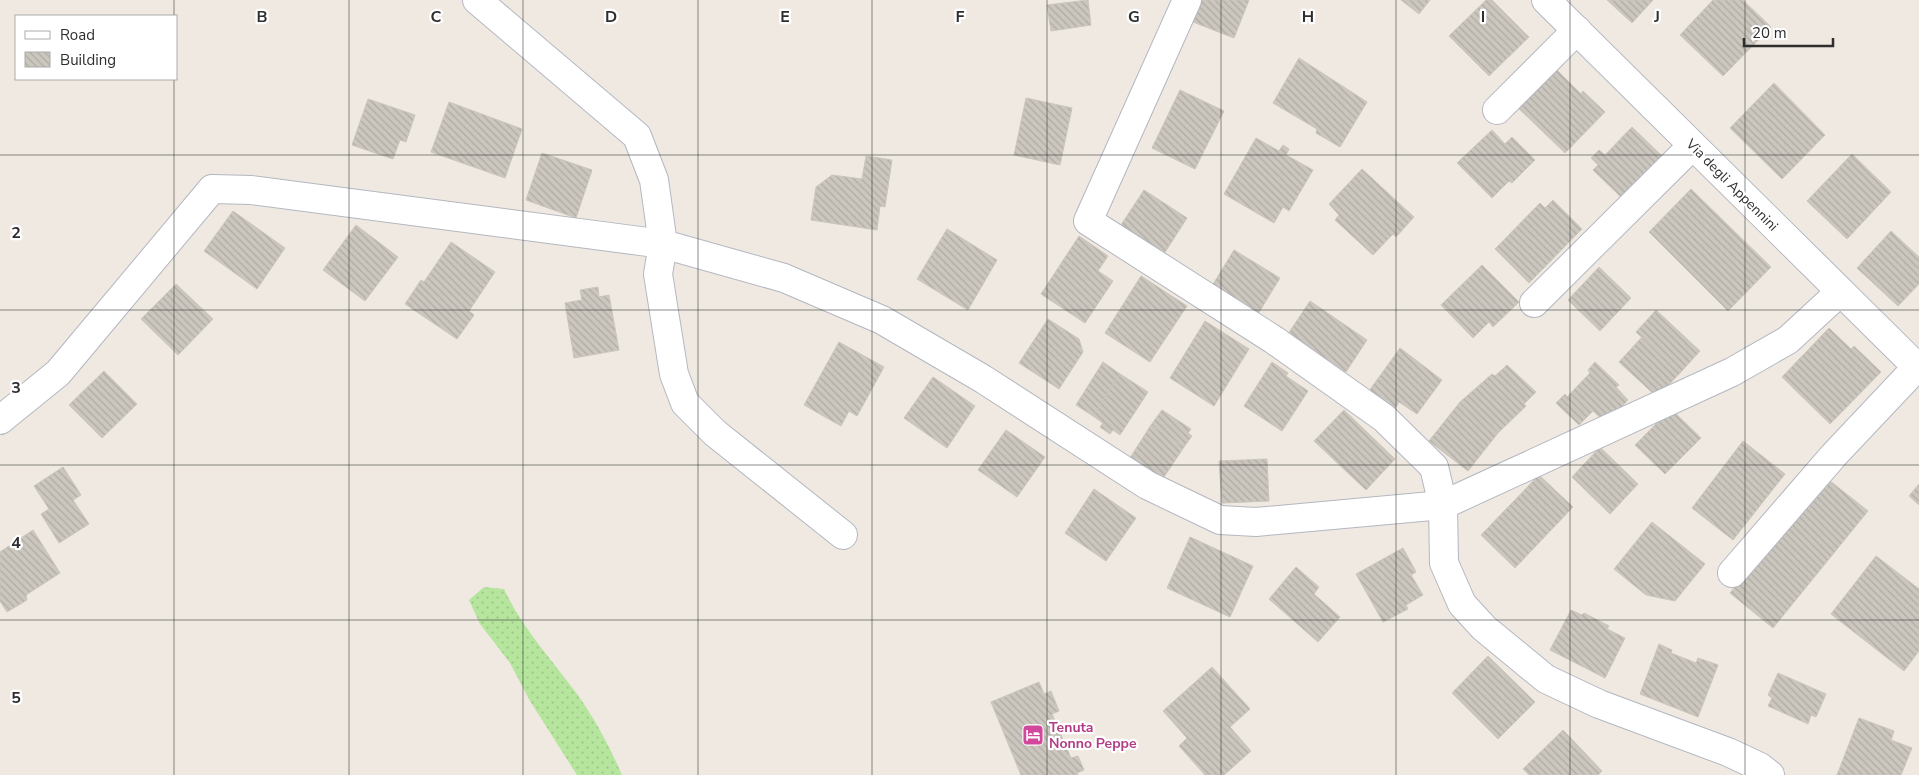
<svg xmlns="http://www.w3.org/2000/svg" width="1919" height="775" viewBox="0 0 1919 775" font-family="'Nunito Sans',sans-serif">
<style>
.grass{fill:url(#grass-dots)}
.building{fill:url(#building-back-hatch);stroke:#cbc5ba}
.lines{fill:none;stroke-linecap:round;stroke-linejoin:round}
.minor-casing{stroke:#b4b7c1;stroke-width:30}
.minor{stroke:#fff;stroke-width:28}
.grid{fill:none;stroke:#2e2e2e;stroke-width:1;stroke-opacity:0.55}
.labels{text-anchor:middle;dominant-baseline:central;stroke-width:4.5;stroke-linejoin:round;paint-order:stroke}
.street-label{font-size:14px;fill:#2e2e2e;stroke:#fff}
.hotel-label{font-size:14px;font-weight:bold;fill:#b23c85;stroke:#fff;text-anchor:start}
.grid-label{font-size:16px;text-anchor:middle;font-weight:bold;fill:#2e2e2e;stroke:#fff;stroke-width:4.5;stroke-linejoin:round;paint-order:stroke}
</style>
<defs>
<pattern id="grass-dots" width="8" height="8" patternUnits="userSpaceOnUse" patternTransform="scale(1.25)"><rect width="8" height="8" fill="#b6e59e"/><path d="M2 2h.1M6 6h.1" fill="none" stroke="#9dc588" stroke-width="1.8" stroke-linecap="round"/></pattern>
<pattern id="building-back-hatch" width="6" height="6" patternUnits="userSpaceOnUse" patternTransform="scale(1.25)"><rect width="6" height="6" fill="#cbc7bf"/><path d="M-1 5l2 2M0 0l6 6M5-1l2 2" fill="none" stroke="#afaba4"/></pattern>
</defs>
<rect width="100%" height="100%" fill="#efe9e1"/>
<path class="grass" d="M484,587L504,589C522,628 552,660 577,694C595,719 610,747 622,775H577L530,701L510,663L480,624L469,600Z"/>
<g class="building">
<path d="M1088,0L1091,25L1051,31L1047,5Z"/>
<path d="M1201,0H1249L1234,38L1193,22Z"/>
<path d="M1401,0H1430L1419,14Z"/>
<path d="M1486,0H1492L1529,37L1489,76L1449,36Z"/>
<path d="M1607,0H1653L1632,23Z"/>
<path d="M1713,0H1743L1771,27L1723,76L1680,35Z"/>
<path d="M1299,58L1367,102L1340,147L1316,133L1317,129L1273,103Z"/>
<path d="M1550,63L1581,94L1583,91L1605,112L1565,153L1512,102Z"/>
<path d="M1774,83L1825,135L1782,179L1730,128Z"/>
<path d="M1180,90L1224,111L1195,169L1152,148Z"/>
<path d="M1026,98L1072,108L1060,165L1014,155Z"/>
<path d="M368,99L415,115L406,142L400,140L393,159L352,145Z"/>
<path d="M449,102L522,129L505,178L431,152Z"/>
<path d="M1632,127L1665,159L1624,200L1593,170L1598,165L1591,158L1599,150L1605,155Z"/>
<path d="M1492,130L1505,144L1512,137L1535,160L1512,183L1509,181L1492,198L1457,163Z"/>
<path d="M1256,138L1279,151L1283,145L1289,149L1286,155L1313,170L1289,211L1283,207L1274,223L1224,194Z"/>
<path d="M542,153L592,170L576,218L526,200Z"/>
<path d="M1852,154L1891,192L1847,239L1807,201Z"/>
<path d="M866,156L892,160L885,207L880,206L877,230L811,220L816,187L832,175L862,179Z"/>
<path d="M1362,169L1414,217L1396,237L1393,234L1373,255L1335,220L1339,215L1329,204Z"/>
<path d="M1691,189L1771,267L1728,311L1649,232Z"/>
<path d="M1144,190L1187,218L1162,257L1119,228Z"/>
<path d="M1553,200L1582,229L1529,283L1495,249L1540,203L1545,208Z"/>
<path d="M233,211L285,248L257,289L204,251Z"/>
<path d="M356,225L398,257L365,301L323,270Z"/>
<path d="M947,229L997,260L968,310L917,279Z"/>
<path d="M1891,231L1919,257V284L1898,306L1857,268Z"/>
<path d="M1079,236L1108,256L1098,271L1113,281L1085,323L1041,294Z"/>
<path d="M451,242L495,272L469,311L474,315L457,339L405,304L421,280L424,282Z"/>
<path d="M1234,250L1280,278L1258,314L1212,286Z"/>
<path d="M1482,265L1519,302L1493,327L1489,322L1473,338L1441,305Z"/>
<path d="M1599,267L1631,298L1600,331L1568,300Z"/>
<path d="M1141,276L1187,306L1150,362L1105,333Z"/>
<path d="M176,284L213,319L178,355L141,319Z"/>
<path d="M598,287L599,297L609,295L619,350L574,358L565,303L582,300L580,290Z"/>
<path d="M1310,301L1367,340L1346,372L1288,334Z"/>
<path d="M1656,310L1700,351L1680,373L1636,332Z"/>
<path d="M1048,319L1079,339L1083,352L1059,389L1019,363Z"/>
<path d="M1205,321L1249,349L1214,406L1170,378Z"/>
<path d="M1829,328L1851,349L1854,346L1881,372L1830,424L1782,377Z"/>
<path d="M1642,337L1680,373L1657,397L1619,362Z"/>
<path d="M839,342L884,367L857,416L849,411L841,426L804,405Z"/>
<path d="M1400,348L1442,380L1417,414L1399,402L1394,410L1369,391Z"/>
<path d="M1103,362L1120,374L1093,416L1076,405Z"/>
<path d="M1272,362L1288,373L1286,376L1308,391L1282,431L1244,406Z"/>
<path d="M1595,362L1619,385L1616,387L1628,400L1606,423L1593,411L1579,425L1556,403L1565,394L1567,397L1590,373L1588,370Z"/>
<path d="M1507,365L1536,392L1524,404L1526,406L1498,433L1460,402L1492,374L1495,376Z"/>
<path d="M104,371L137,404L102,438L69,405Z"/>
<path d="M1120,374L1148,392L1120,435L1113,430L1110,434L1100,427L1103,423L1093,416Z"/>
<path d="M933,377L975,406L947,448L904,418Z"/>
<path d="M1460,402L1498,433L1468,471L1429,441Z"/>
<path d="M1671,409L1701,438L1665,474L1635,445Z"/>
<path d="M1162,410L1191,429L1188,433L1192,436L1184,447L1151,425Z"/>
<path d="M1344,410L1395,459L1366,490L1314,441Z"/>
<path d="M1151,425L1184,447L1162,480L1130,458Z"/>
<path d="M1006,430L1045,457L1017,497L978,470Z"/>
<path d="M1743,441L1785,474L1733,540L1692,508Z"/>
<path d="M1600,447L1638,484L1610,514L1572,477Z"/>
<path d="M1267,459L1269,501L1222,503L1219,461Z"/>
<path d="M63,467L81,495L73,500L89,524L59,543L41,514L49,509L34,486Z"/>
<path d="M1539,475L1573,507L1515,568L1481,535Z"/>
<path d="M1825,477L1868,511L1773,628L1730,593Z"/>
<path d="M1919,484V505L1909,496Z"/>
<path d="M1094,489L1136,518L1106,561L1065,533Z"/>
<path d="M1652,522L1705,564L1675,601L1646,595L1614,569Z"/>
<path d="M33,530L60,573L26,595L27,600L7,612L0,601V552Z"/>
<path d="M1190,537L1253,566L1230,617L1167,588Z"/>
<path d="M1403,548L1416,572L1411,575L1423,595L1406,605L1408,609L1383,622L1356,574Z"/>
<path d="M1876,556L1919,589V651L1904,671L1831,614Z"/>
<path d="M1296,567L1319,587L1314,594L1340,617L1318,642L1269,599Z"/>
<path d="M1571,610L1582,615L1584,613L1609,626L1607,629L1625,638L1605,678L1550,650Z"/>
<path d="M1659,644L1672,650L1671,653L1696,663L1698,658L1718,665L1698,717L1640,694Z"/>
<path d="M1488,656L1535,702L1498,739L1452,693Z"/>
<path d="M1212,667L1250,709L1230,727L1251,751L1224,775H1205L1179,746L1187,738L1163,711Z"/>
<path d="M1778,673L1826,694L1816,717L1811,715L1808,724L1768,706L1772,698L1768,695Z"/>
<path d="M1039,682L1044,694L1051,691L1059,711L1052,714L1071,758L1078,756L1084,770L1077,773L1078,775H1021L991,702Z"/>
<path d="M1859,718L1894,731L1891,740L1912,748L1901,775H1837Z"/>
<path d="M1563,730L1602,771L1598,775H1529L1523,769Z"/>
</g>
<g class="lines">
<g class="minor-casing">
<g id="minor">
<path d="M477,0L637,136L654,180L663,244L784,278L882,320L983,379L1147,485L1220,520L1256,522L1443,505L1434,467L1384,418L1274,340L1088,221L1187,0"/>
<path d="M1546,0L1919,369"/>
<path d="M1497,110L1577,30"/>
<path d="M1534,303L1692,146"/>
<path d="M0,420L58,373L212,189L251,190L663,244L658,274L674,374L685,403L715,433L843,535"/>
<path d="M1732,573L1834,455L1917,367"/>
<path d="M1770,775L1760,767L1728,752L1599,704L1546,679L1484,628L1462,604L1444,563L1443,505L1732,372L1788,340L1840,292"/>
</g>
</g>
<use href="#minor" class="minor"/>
</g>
<path class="grid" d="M174,0V16M349,0V775M523,0V775M698,0V775M872,0V775M1047,0V775M1221,0V775M1396,0V775M1570,0V775M1745,0V775M174,79V775M0,155H1919M0,310H1919M0,465H1919M0,620H1919"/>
<defs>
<g id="hotel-square" transform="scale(1.125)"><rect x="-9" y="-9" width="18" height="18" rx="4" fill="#d1479c" stroke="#fff"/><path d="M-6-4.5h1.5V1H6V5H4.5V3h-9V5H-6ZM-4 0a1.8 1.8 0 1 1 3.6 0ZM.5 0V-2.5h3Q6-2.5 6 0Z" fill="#fff"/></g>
</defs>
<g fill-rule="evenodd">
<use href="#hotel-square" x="1033" y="735"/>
</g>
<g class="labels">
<g class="street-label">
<text transform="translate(1732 185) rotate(45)">Via degli Appennini</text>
</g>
<g class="hotel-label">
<text x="1049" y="727">Tenuta<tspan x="1049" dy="16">Nonno Peppe</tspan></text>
</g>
</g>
<g class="grid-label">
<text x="262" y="22">B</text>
<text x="436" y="22">C</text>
<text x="611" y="22">D</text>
<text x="785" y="22">E</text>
<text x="960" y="22">F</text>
<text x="1134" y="22">G</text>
<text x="1308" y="22">H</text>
<text x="1483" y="22">I</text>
<text x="1657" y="22">J</text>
<text x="16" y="238">2</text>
<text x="16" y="393">3</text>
<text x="16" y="548">4</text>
<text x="16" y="703">5</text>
</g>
<rect x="15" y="15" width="162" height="65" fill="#ffffff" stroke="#ababab"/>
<rect x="25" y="31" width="25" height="8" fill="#ffffff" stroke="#ababab"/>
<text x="60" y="40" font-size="15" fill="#2e2e2e">Road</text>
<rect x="25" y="52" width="25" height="15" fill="url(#building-back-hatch)" stroke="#ababab"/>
<text x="60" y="65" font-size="15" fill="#2e2e2e">Building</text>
<path d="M1744 38v8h89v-8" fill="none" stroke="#2e2e2e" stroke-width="2.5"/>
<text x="1752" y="38" font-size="15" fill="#2e2e2e" stroke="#ffffff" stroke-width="4" paint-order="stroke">20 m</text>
</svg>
